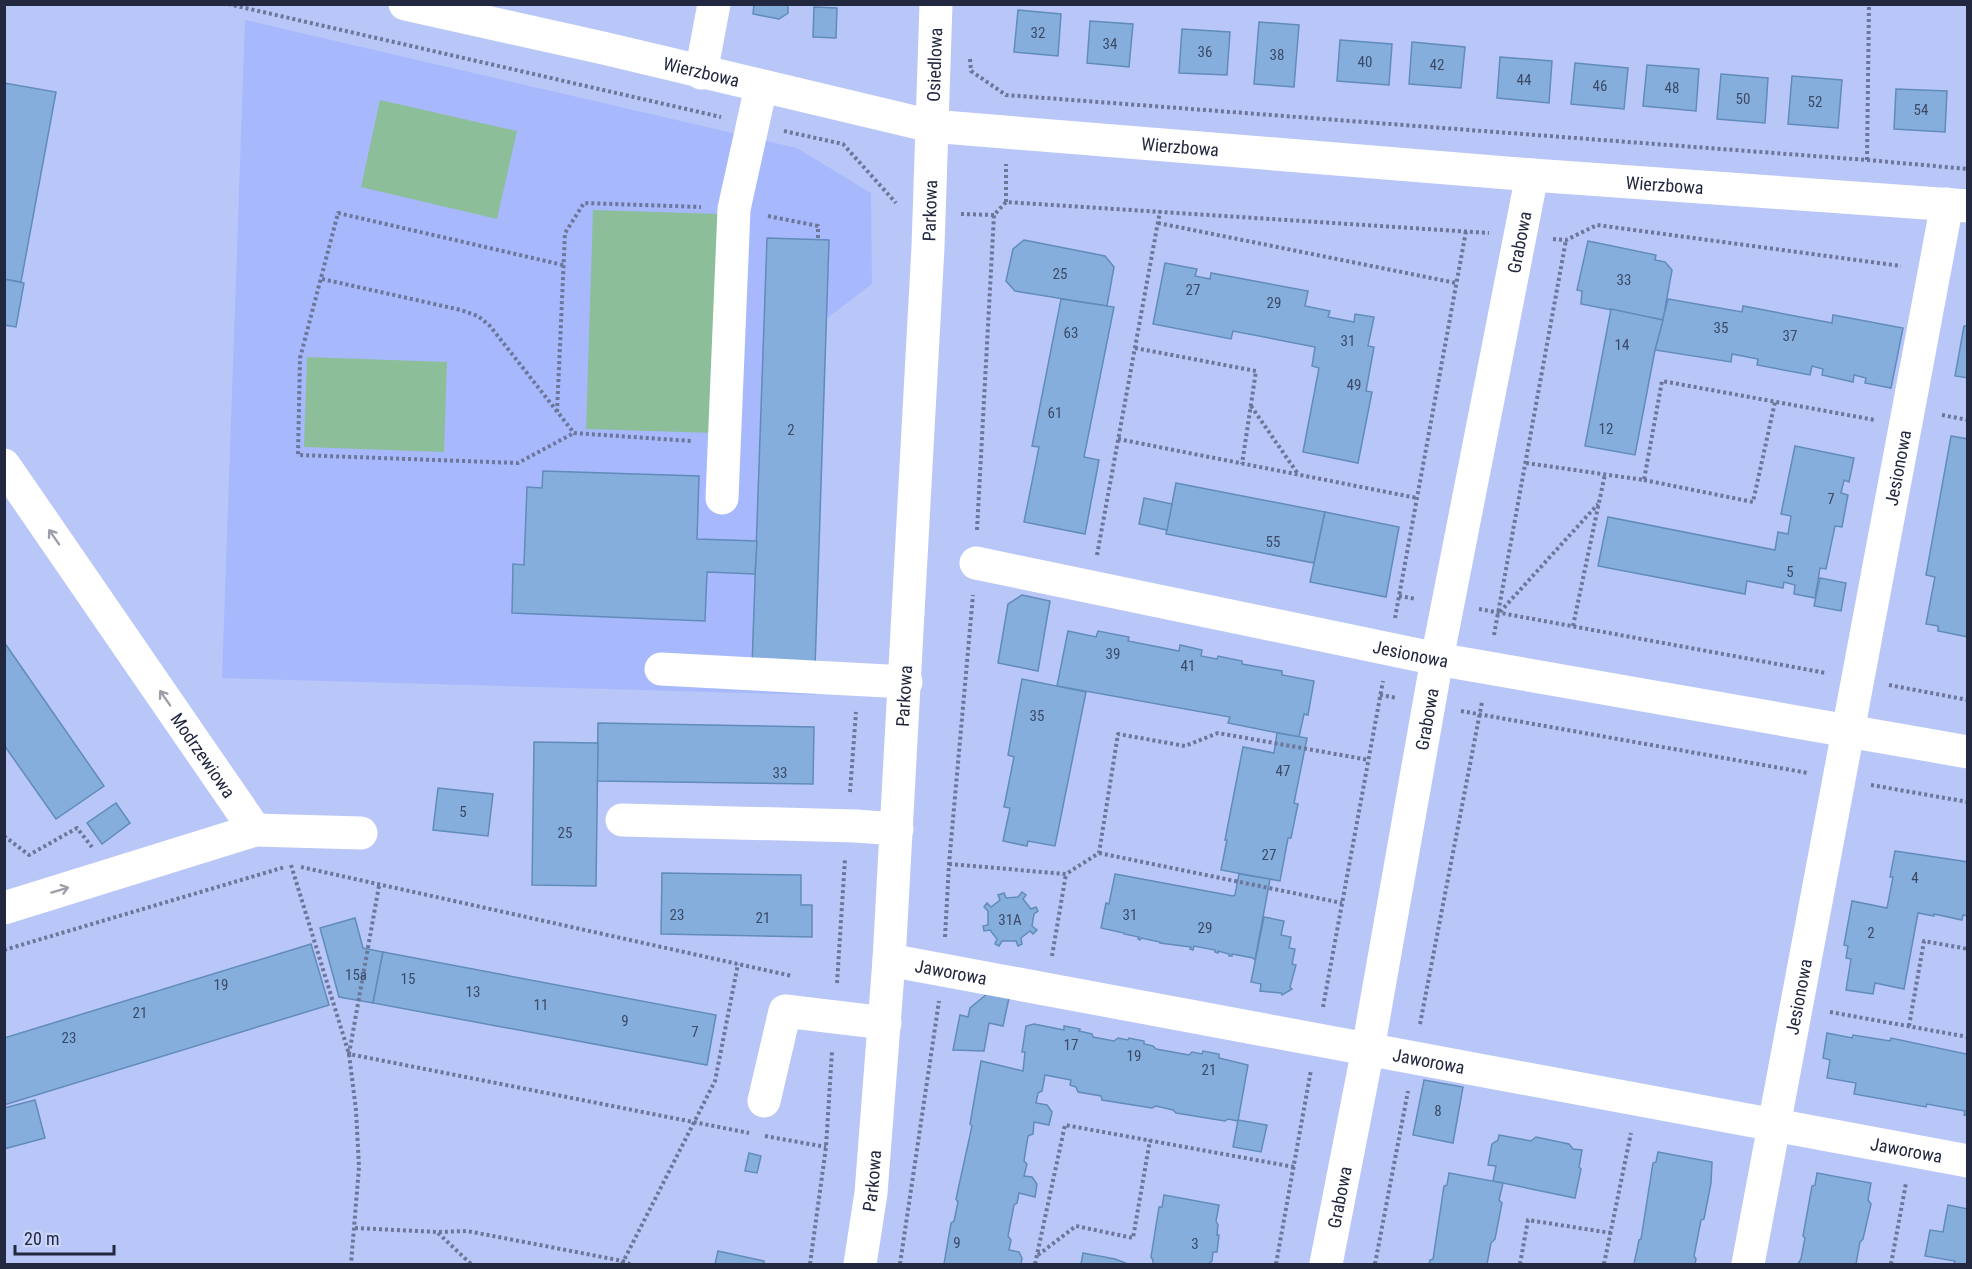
<svg xmlns="http://www.w3.org/2000/svg" width="1972" height="1269" viewBox="0 0 1972 1269" font-family="'Roboto Condensed',sans-serif">
<style>
.built{fill:#a7b9fc}
.green{fill:#8dbe9a}
.building{fill:#86aedd;stroke:#608bbb;stroke-width:1.5}
.lines{fill:none;stroke-linecap:round;stroke-linejoin:round}
.path{stroke:#6c7699;stroke-width:4;stroke-dasharray:3 3;stroke-linecap:butt}
.minor{stroke:#fff;stroke-width:33}
.oneway{stroke:#9c9ea9}
.labels{text-anchor:middle;dominant-baseline:central;stroke-width:4.5;stroke-linejoin:round;paint-order:stroke}
.number-label{font-size:15px;fill:#3b4a66}
.street-label{font-size:18px;fill:#22283f;stroke:#cad5fa}
</style>
<rect width="100%" height="100%" fill="#b9c7f8"/>
<path class="built" d="M245,20L797,148L871,193L872,284L826,319L815,668L817,695L222,678Z"/>
<g class="green">
<path d="M380,100L517,131L497,219L361,187Z"/>
<path d="M593,210L722,214L715,433L586,429Z"/>
<path d="M307,357L447,362L444,452L304,447Z"/>
</g>
<g class="building">
<path d="M754,4H788V13L779,19L753,14Z"/>
<path d="M814,7L837,8L836,38L813,37Z"/>
<path d="M1018,10L1061,14L1058,56L1014,52Z"/>
<path d="M1090,21L1133,24L1129,67L1087,63Z"/>
<path d="M1259,22L1299,25L1294,87L1254,84Z"/>
<path d="M1182,29L1230,32L1227,75L1179,73Z"/>
<path d="M1340,40L1392,44L1389,85L1337,81Z"/>
<path d="M1412,42L1465,47L1461,88L1409,84Z"/>
<path d="M1500,57L1552,61L1549,103L1497,98Z"/>
<path d="M1575,63L1628,68L1624,109L1571,104Z"/>
<path d="M1647,65L1699,69L1696,111L1643,106Z"/>
<path d="M1721,74L1768,78L1765,123L1717,119Z"/>
<path d="M1792,76L1842,80L1838,128L1788,124Z"/>
<path d="M4,83L56,92L21,282L4,279Z"/>
<path d="M1896,89L1947,91L1945,132L1894,129Z"/>
<path d="M767,238L829,240L815,668L752,666Z"/>
<path d="M1024,240L1105,256L1114,267L1107,306L1015,291L1006,281L1013,249Z"/>
<path d="M1588,241L1656,255L1655,260L1665,262L1672,270L1663,320L1581,304L1582,291L1577,290Z"/>
<path d="M1165,263L1197,269L1195,276L1210,279L1211,273L1308,291L1305,306L1330,311L1328,317L1354,322L1355,314L1374,317L1368,346L1374,347L1366,391L1372,392L1358,463L1303,452L1319,368L1312,366L1315,347L1233,331L1231,339L1153,324Z"/>
<path d="M4,279L24,283L16,327L4,325Z"/>
<path d="M1061,299L1114,307L1084,457L1099,460L1085,534L1024,522L1039,447L1032,446Z"/>
<path d="M1668,299L1742,312L1743,306L1832,323L1833,315L1903,328L1891,388L1865,383L1866,378L1854,375L1853,382L1822,375L1823,369L1812,366L1810,375L1757,365L1758,359L1732,354L1731,362L1655,350Z"/>
<path d="M1611,309L1663,320L1655,350L1635,455L1585,446Z"/>
<path d="M1964,326H1968V378L1955,376Z"/>
<path d="M1951,436L1968,439V637L1938,631V626L1926,624L1935,577L1926,575Z"/>
<path d="M1795,446L1854,458L1849,482L1844,480L1841,493L1848,495L1842,527L1835,526L1826,569L1820,568L1815,598L1794,594L1795,585L1784,582L1783,588L1747,581L1745,594L1598,566L1608,517L1775,550L1778,532L1788,534L1791,516L1781,514Z"/>
<path d="M543,471L699,476L697,539L757,541L755,574L707,572L705,621L512,613L513,564L524,565L527,487L542,488Z"/>
<path d="M1176,483L1325,512L1314,563L1166,534Z"/>
<path d="M1144,498L1172,504L1167,530L1139,524Z"/>
<path d="M1325,512L1399,527L1386,597L1310,582Z"/>
<path d="M1820,578L1846,583L1841,611L1814,606Z"/>
<path d="M1022,595L1050,601L1038,671L998,663L1008,604Z"/>
<path d="M1068,631L1096,637L1098,631L1129,637L1128,641L1179,651L1180,645L1202,650L1201,656L1217,659L1218,656L1242,661V664L1282,671V675L1314,681L1308,715L1304,714L1299,737L1228,723L1230,717L1057,686Z"/>
<path d="M4,642L104,786L56,819L4,745Z"/>
<path d="M1022,679L1086,692L1055,846L1028,841L1027,846L1003,841L1010,808L1004,807L1014,757L1008,755Z"/>
<path d="M598,723L814,727L813,784L597,781Z"/>
<path d="M1277,733L1307,738L1294,803L1298,804L1291,838H1288L1280,881L1221,870L1227,840H1225L1243,747L1274,753Z"/>
<path d="M534,742L598,743L596,886L532,885Z"/>
<path d="M438,788L493,794L488,836L433,830Z"/>
<path d="M116,803L130,823L102,844L87,823Z"/>
<path d="M1895,851L1968,862V916L1963,915L1962,920L1934,914V916L1918,913L1904,989L1875,983L1873,994L1846,990L1851,959L1846,958L1848,946L1844,945L1852,901L1887,908L1893,877H1890Z"/>
<path d="M662,873L801,875V905H812V937L661,934Z"/>
<path d="M1115,874L1233,896L1235,895L1239,874L1270,879L1255,960L1253,958L1232,954V956H1229V954L1218,951V953L1215,952V950L1194,946L1193,950L1190,949L1191,947L1160,943V942L1141,938L1140,940L1138,939L1139,937L1124,934V933L1101,928L1106,903L1109,904Z"/>
<path d="M1022,892L1026,895L1023,899L1031,909L1036,907L1038,911L1034,914L1032,926L1037,930L1033,934L1030,931L1021,938L1022,944L1018,946L1016,941H1002L999,946L995,944L997,939L990,930L984,931L983,926L988,925V911L984,907L987,903L991,907L1000,900L998,895L1004,893L1006,898L1018,897Z"/>
<path d="M1264,917L1284,921L1281,935L1291,937L1289,948L1295,949L1292,964L1296,965L1290,987L1292,989L1282,995L1281,993L1260,991L1261,984L1251,982Z"/>
<path d="M355,918L363,948L383,952L373,1003L339,997L320,928Z"/>
<path d="M311,944L329,1005L4,1105V1038Z"/>
<path d="M383,952L716,1015L707,1065L373,1003Z"/>
<path d="M987,994L1009,998L1003,1026L989,1023L984,1051L953,1050L960,1015L968,1017L970,1008Z"/>
<path d="M1034,1024L1064,1030V1026L1080,1029L1079,1031L1092,1034L1093,1037L1114,1041L1118,1038L1128,1040L1129,1038L1144,1041V1044L1153,1046L1156,1049L1189,1055L1192,1052L1202,1054L1203,1051L1219,1054V1058L1248,1065L1238,1121L1228,1119L1225,1121L1176,1113L1173,1110L1156,1106L1152,1108L1102,1100L1101,1096L1078,1092L1076,1087L1070,1085L1071,1080L1045,1075L1042,1091L1038,1093L1036,1103L1047,1105L1052,1112L1049,1125L1034,1122L1033,1134L1028,1136L1024,1161L1027,1164L1024,1176L1032,1177L1037,1184L1035,1197L1019,1193L1017,1203L1014,1205L1008,1236L1011,1240L1009,1250L1019,1252L1022,1258L1021,1264H944L951,1223L954,1221L958,1202L956,1199L972,1126L970,1124L981,1061L1023,1071L1025,1052H1022L1026,1026Z"/>
<path d="M1827,1033L1852,1038L1853,1035L1890,1041L1891,1038L1966,1054L1968,1052V1116L1964,1115L1965,1111L1927,1104L1926,1107L1854,1094L1856,1083L1827,1078L1830,1060L1823,1058Z"/>
<path d="M1424,1080L1463,1087L1453,1143L1413,1135Z"/>
<path d="M35,1100L45,1138L4,1149V1108Z"/>
<path d="M1238,1120L1267,1125L1261,1152L1233,1147Z"/>
<path d="M1499,1135L1531,1141L1536,1137L1569,1144L1573,1149L1582,1150L1579,1167L1581,1169L1575,1198L1493,1181L1496,1166L1488,1165L1492,1144L1498,1140Z"/>
<path d="M1658,1152L1712,1162L1711,1183L1704,1219L1701,1220L1694,1256L1696,1259L1695,1264H1634L1639,1240L1641,1239L1653,1163L1656,1162Z"/>
<path d="M749,1153L761,1156L757,1173L745,1171Z"/>
<path d="M1449,1173L1503,1183L1499,1200L1502,1203L1495,1239L1491,1243L1487,1264H1429L1430,1260L1433,1259L1444,1186L1447,1185Z"/>
<path d="M1817,1173L1871,1183L1868,1200L1871,1204L1863,1239L1860,1242L1856,1264H1798L1801,1259L1805,1238L1803,1236L1812,1186L1815,1185Z"/>
<path d="M1164,1195L1219,1205L1216,1221L1218,1225L1217,1235H1219L1217,1252H1213L1212,1261L1208,1264H1153V1260L1151,1257L1159,1207H1162Z"/>
<path d="M1948,1205L1968,1209V1264H1954L1955,1261L1925,1256L1930,1230L1943,1232Z"/>
<path d="M718,1251L764,1261V1264H715Z"/>
<path d="M1083,1253L1115,1259L1128,1264H1081Z"/>
</g>
<g class="lines">
<g class="path">
<path d="M228,4L721,117"/>
<path d="M970,59L971,71L1006,95L1867,160L1968,169"/>
<path d="M784,131L843,144L896,203"/>
<path d="M1867,160L1869,4"/>
<path d="M1006,202V164"/>
<path d="M961,214L994,215"/>
<path d="M768,216L818,226V240"/>
<path d="M1158,223L1456,283"/>
<path d="M1553,239L1566,240L1597,225L1901,266"/>
<path d="M563,265L338,213L300,358L298,455L518,463L574,433"/>
<path d="M322,279L461,310L478,316L490,326L574,433L691,441"/>
<path d="M1135,348L1256,371L1242,464"/>
<path d="M1251,406L1298,474"/>
<path d="M557,412L565,233L584,203L701,207"/>
<path d="M1942,415L1968,420"/>
<path d="M1118,439L1417,498"/>
<path d="M1526,463L1644,480L1662,381L1875,420"/>
<path d="M1644,480L1753,502L1775,402"/>
<path d="M977,530L994,215L1006,202L1489,233"/>
<path d="M1097,555L1160,211"/>
<path d="M1399,596L1416,599"/>
<path d="M1479,609L1826,673"/>
<path d="M1500,612L1598,504"/>
<path d="M1395,618L1466,231"/>
<path d="M1573,626L1605,474"/>
<path d="M1494,635L1566,240"/>
<path d="M1889,685L1968,700"/>
<path d="M1380,695L1397,698"/>
<path d="M1461,711L1808,773"/>
<path d="M1871,785L1968,802"/>
<path d="M850,792L856,712"/>
<path d="M4,836L29,855L77,828L92,847"/>
<path d="M1099,853L1342,903"/>
<path d="M949,864L1066,874L1099,853L1118,734L1185,746L1218,733L1369,760"/>
<path d="M291,865L349,1054L356,1110L359,1167L351,1264"/>
<path d="M301,867L792,976"/>
<path d="M379,886L349,1054L749,1133"/>
<path d="M945,937L949,864L973,595"/>
<path d="M4,950L285,867"/>
<path d="M1052,956L1066,874"/>
<path d="M837,983L845,859"/>
<path d="M1323,1007L1383,681"/>
<path d="M1830,1012L1968,1037"/>
<path d="M1420,1024L1482,702"/>
<path d="M1909,1026L1924,941L1968,949"/>
<path d="M765,1136L826,1147"/>
<path d="M355,1228L438,1232L467,1231L623,1261L630,1264"/>
<path d="M438,1233L471,1264"/>
<path d="M1038,1255L1076,1226L1133,1238L1150,1140"/>
<path d="M622,1264L715,1081L738,964"/>
<path d="M810,1264L826,1147L832,1051"/>
<path d="M900,1264L939,1001"/>
<path d="M1035,1264L1065,1125L1294,1167"/>
<path d="M1276,1264L1311,1070"/>
<path d="M1375,1264L1408,1091"/>
<path d="M1520,1264L1528,1220L1611,1233"/>
<path d="M1604,1264L1631,1133"/>
<path d="M1891,1264L1906,1183"/>
</g>
<g class="minor">
<path id="s1" d="M405,4L603,48L931,126L1532,175L1968,206"/>
<path d="M701,73L714,4"/>
<path id="s2" d="M4,465L255,830L4,908"/>
<path d="M722,498L734,209L761,87"/>
<path id="s3" d="M976,563L1437,659L1968,752"/>
<path d="M661,669L906,682"/>
<path d="M622,820L856,826L897,829"/>
<path d="M255,830L361,833"/>
<path id="s4" d="M889,960L1968,1161"/>
<path d="M764,1101L785,1011L885,1023"/>
<path id="s5" d="M860,1264L871,1193L889,960L928,247L936,4"/>
<path id="s6" d="M1326,1264L1368,1049L1437,659L1532,175"/>
<path id="s7" d="M1748,1264L1947,204"/>
</g>
</g>
<defs><path id="oneway-shaft" d="M-6 0H5M1.5-3L5.5 0L1.5 3" fill="none" stroke-width="1.6" stroke-linecap="round" stroke-linejoin="round" transform="scale(1.5)"/></defs>
<g class="oneway">
<use href="#oneway-shaft" transform="translate(54 537) rotate(-125)"/>
<use href="#oneway-shaft" transform="translate(165 698) rotate(-125)"/>
<use href="#oneway-shaft" transform="translate(60 890) rotate(-17)"/>
</g>
<g class="labels">
<g class="number-label">
<text x="1038" y="33">32</text>
<text x="1110" y="44">34</text>
<text x="1205" y="52">36</text>
<text x="1277" y="55">38</text>
<text x="1365" y="62">40</text>
<text x="1437" y="65">42</text>
<text x="1524" y="80">44</text>
<text x="1600" y="86">46</text>
<text x="1672" y="88">48</text>
<text x="1743" y="99">50</text>
<text x="1815" y="102">52</text>
<text x="1921" y="110">54</text>
<text x="1060" y="274">25</text>
<text x="1624" y="280">33</text>
<text x="1193" y="290">27</text>
<text x="1274" y="303">29</text>
<text x="1721" y="328">35</text>
<text x="1071" y="333">63</text>
<text x="1790" y="336">37</text>
<text x="1348" y="341">31</text>
<text x="1622" y="345">14</text>
<text x="1354" y="385">49</text>
<text x="1055" y="413">61</text>
<text x="1606" y="429">12</text>
<text x="791" y="430">2</text>
<text x="1831" y="499">7</text>
<text x="1273" y="542">55</text>
<text x="1790" y="572">5</text>
<text x="1113" y="654">39</text>
<text x="1188" y="666">41</text>
<text x="1037" y="716">35</text>
<text x="1283" y="771">47</text>
<text x="780" y="773">33</text>
<text x="463" y="812">5</text>
<text x="565" y="833">25</text>
<text x="1269" y="855">27</text>
<text x="1915" y="878">4</text>
<text x="677" y="915">23</text>
<text x="1130" y="915">31</text>
<text x="763" y="918">21</text>
<text x="1010" y="920">31A</text>
<text x="1205" y="928">29</text>
<text x="1871" y="933">2</text>
<text x="356" y="975">15a</text>
<text x="408" y="979">15</text>
<text x="221" y="985">19</text>
<text x="473" y="992">13</text>
<text x="541" y="1005">11</text>
<text x="140" y="1013">21</text>
<text x="625" y="1021">9</text>
<text x="695" y="1032">7</text>
<text x="69" y="1038">23</text>
<text x="1071" y="1045">17</text>
<text x="1134" y="1056">19</text>
<text x="1209" y="1070">21</text>
<text x="1438" y="1111">8</text>
<text x="957" y="1243">9</text>
<text x="1195" y="1244">3</text>
</g>
<g class="street-label">
<text stroke="none"><textPath href="#s5" startOffset="1202">Osiedlowa</textPath></text>
<text stroke="none"><textPath href="#s1" startOffset="304">Wierzbowa</textPath></text>
<text stroke="none"><textPath href="#s1" startOffset="790">Wierzbowa</textPath></text>
<text stroke="none"><textPath href="#s1" startOffset="1276">Wierzbowa</textPath></text>
<text stroke="none"><textPath href="#s5" startOffset="1056">Parkowa</textPath></text>
<text stroke="none"><textPath href="#s6" startOffset="1040">Grabowa</textPath></text>
<text stroke="none"><textPath href="#s7" startOffset="810">Jesionowa</textPath></text>
<text stroke="none"><textPath href="#s3" startOffset="444">Jesionowa</textPath></text>
<text stroke="none"><textPath href="#s5" startOffset="570">Parkowa</textPath></text>
<text stroke="none"><textPath href="#s6" startOffset="554">Grabowa</textPath></text>
<text stroke="none"><textPath href="#s2" startOffset="352">Modrzewiowa</textPath></text>
<text stroke="none"><textPath href="#s4" startOffset="63">Jaworowa</textPath></text>
<text stroke="none"><textPath href="#s7" startOffset="272">Jesionowa</textPath></text>
<text stroke="none"><textPath href="#s4" startOffset="549">Jaworowa</textPath></text>
<text stroke="none"><textPath href="#s4" startOffset="1035">Jaworowa</textPath></text>
<text stroke="none"><textPath href="#s5" startOffset="84">Parkowa</textPath></text>
<text stroke="none"><textPath href="#s6" startOffset="68">Grabowa</textPath></text>
</g>
</g>
<rect width="1972" height="1269" fill="none" stroke="#22283f" stroke-width="12"/>
<path d="M15 1245v9h99v-9" fill="none" stroke="#22283f" stroke-width="3"/>
<text x="24" y="1245" font-size="18" fill="#22283f" stroke="#cad5fa" stroke-width="4.5" paint-order="stroke">20 m</text>
</svg>
